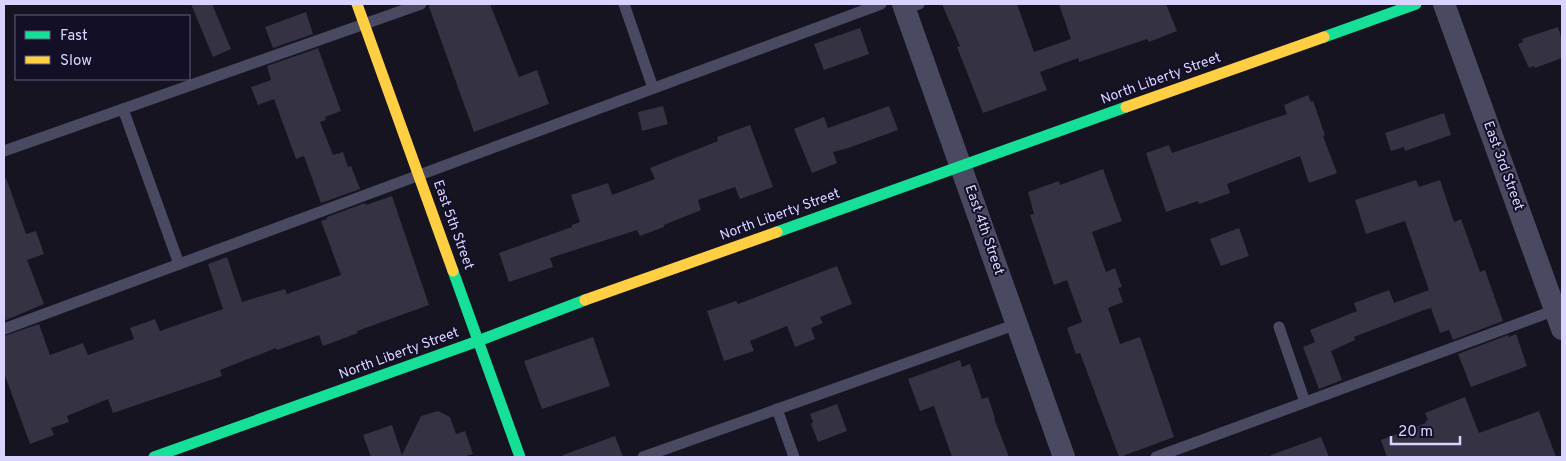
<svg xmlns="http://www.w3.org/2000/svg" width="1566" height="461" viewBox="0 0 1566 461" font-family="Overpass,sans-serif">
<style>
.building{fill:#343243}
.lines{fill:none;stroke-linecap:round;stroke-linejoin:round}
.lane{stroke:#4a4962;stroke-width:11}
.street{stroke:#4a4962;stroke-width:22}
.fast{stroke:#16e098;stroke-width:11}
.slow{stroke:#ffcf43;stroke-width:11}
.labels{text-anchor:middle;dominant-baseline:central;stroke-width:4;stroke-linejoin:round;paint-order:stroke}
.street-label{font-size:14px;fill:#d9d4ff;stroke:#130f26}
</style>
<rect width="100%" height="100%" fill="#161421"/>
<g class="building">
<path d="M191,4H212L231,49L213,57Z"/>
<path d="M428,4H490L519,77L537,70L549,104L474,132Z"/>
<path d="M942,4H1017L1034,52L1071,39L1059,4H1166L1177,31L1149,42L1147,39L1079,62L1078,58L1040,72L1047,90L983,113L957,47L960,46Z"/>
<path d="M306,12L313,34L273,48L265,27Z"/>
<path d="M1558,27L1562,40V58L1535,68L1534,66L1529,68L1518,44L1523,42L1522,39Z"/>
<path d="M860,28L869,54L824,70L814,44Z"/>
<path d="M318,48L341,111L325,117L326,120L320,122L333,155L343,152L348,167L351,166L360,189L321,203L304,156L296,159L274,99L258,105L251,87L271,80L267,66Z"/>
<path d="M1308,95L1311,102L1313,101L1325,135L1323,136L1337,173L1309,183L1300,156L1227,184L1230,193L1199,204L1198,201L1166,212L1146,153L1169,145L1172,153L1287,114L1284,105Z"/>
<path d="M663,106L668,124L642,131L638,112Z"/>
<path d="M889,106L898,130L848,148L833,152L837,163L812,173L794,129L824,117L828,128Z"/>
<path d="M1444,113L1451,135L1405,151L1404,147L1391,151L1385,133Z"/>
<path d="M750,125L773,187L740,199L735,187L698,200L701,210L664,225V227L640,236L637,230L550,258L553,267L509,282L499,253L572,227V225L580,222L571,195L608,183L612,195L655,179L650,168L718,141L717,137Z"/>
<path d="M1103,169L1122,221L1092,232L1106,272L1115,268L1122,287L1118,288L1123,302L1108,308L1120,344L1140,337L1174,437L1120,457H1119L1080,353L1076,354L1067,328L1082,322L1067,280L1054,285L1030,215L1034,214L1028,192L1059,181L1060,185Z"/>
<path d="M4,178H6L26,234L36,231L44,254L27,260L44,304L4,321Z"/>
<path d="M1416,180L1419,187L1440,180L1454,222L1461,219L1480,272L1485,270L1503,321L1453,340L1449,330L1440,333L1431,308L1424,310L1354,337L1355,340L1331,351L1342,380L1319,389L1303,347L1315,342L1310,330L1357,311L1354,303L1389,290L1394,303L1429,290L1405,221L1366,234L1355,200Z"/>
<path d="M392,196L429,305L357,331L358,333L323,346L319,335L277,350L276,348L220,370L222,376L113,413L108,399L67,416L69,422L51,428L54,435L30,444L4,373V336L39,324L50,355L83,343L88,355L134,339L130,328L155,319L160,331L223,309L208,264L227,257L242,302L285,289L287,294L341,275L321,221L327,219V217L365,203L366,205Z"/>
<path d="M1239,228L1249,256L1221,266L1210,239Z"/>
<path d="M837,266L852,304L820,317L823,323L811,328L815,339L795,347L787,326L750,341L754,351L724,361L707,311L736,301L738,304Z"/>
<path d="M1516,334L1527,366L1471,387L1458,354L1508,335L1509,337Z"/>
<path d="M593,337L610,386L542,409L524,361Z"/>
<path d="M960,360L962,367L970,364L982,399L988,397L995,418H994L1009,457H952L934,406L920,411L908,379Z"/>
<path d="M1465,397L1479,433L1539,411L1556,457H1387L1381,440L1426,423L1425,421L1428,420L1425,413Z"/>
<path d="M837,404L847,431L818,442L811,424L813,422L810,414Z"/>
<path d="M438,411L450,417L456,434L465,431L473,454L463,457H371L363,435L392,425L402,455L421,416Z"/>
<path d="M615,436L623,457H563V455Z"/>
<path d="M1321,437L1329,457H1271V455Z"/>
</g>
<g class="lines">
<g class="lane">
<path d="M624,4L653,88"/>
<path d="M904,9L919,4"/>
<path d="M123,109L179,264"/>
<path d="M4,151L421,4"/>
<path d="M1279,327L1305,402"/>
<path d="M4,329L881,4"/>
<path d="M777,409L794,457"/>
<path d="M643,457L1017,324"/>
<path d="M1156,457L1558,309"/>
</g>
<g class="street">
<path d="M903,4L1064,457"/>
<path d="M1444,4L1562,329"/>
</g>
<g class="fast">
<path d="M1324,37L1416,4"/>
<path d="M777,232L1126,107"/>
<path d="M453,271L520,457"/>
<path d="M154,457L478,341L585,300"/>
</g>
<g class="slow">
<path d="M357,4L453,271"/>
<path d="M1126,107L1324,37"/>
<path d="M585,300L777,232"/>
</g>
</g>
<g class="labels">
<g class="street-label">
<text transform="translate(1161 79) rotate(-20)">North Liberty Street</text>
<text transform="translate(1503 166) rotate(70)">East 3rd Street</text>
<text transform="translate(780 215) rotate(-20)">North Liberty Street</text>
<text transform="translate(453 225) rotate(70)">East 5th Street</text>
<text transform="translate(984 230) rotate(71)">East 4th Street</text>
<text transform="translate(399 354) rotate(-20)">North Liberty Street</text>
</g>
</g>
<rect width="1566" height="461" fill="none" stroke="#d9d4ff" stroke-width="10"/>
<rect x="15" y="15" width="175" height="65" fill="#130f26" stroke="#625e7d"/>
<rect x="25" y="31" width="25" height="8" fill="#16e098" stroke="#625e7d"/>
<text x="60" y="40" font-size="15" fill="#d9d4ff">Fast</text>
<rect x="25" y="56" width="25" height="8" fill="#ffcf43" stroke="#625e7d"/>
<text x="60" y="65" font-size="15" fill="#d9d4ff">Slow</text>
<path d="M1391 436v8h69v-8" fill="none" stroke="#d9d4ff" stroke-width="2.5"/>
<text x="1398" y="436" font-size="15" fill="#d9d4ff" stroke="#130f26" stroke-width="4" paint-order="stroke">20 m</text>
</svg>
